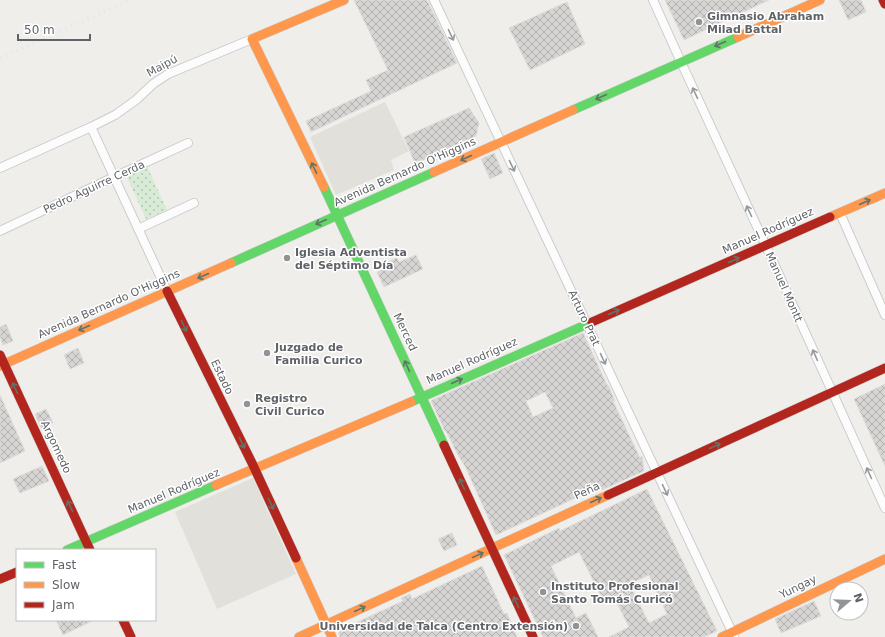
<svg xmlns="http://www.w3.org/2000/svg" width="885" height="637" viewBox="0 0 885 637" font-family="'DejaVu Sans',sans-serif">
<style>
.education{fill:#e2e0da}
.grass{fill:url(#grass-dots)}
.building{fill:url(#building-cross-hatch);stroke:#deddd9;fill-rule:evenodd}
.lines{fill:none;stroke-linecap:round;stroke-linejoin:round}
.street-casing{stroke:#cbcccc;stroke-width:10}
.fast-casing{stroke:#cacacb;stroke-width:10}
.slow-casing{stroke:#cacacb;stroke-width:10}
.jam-casing{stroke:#cacacb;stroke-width:10}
.street{stroke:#fdfcfc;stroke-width:8}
.fast{stroke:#63d668;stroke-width:9}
.slow{stroke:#ff974d;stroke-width:9}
.jam{stroke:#b3261e;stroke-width:9}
.rail{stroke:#e4e4e4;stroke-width:3;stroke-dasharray:1 5;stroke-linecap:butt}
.oneway{stroke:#96999c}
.oneway2{stroke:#607468}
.poi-dot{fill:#919496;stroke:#fff;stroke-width:1.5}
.labels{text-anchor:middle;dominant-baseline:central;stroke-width:3;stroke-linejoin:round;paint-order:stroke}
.poi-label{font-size:11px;font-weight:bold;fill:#5f6368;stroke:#fff;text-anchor:start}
.street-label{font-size:11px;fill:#5f6368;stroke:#fff}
</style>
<defs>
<pattern id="grass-dots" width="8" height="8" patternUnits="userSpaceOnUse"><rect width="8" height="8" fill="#d8ebd6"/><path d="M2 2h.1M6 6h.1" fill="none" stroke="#b2c2b1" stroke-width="1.8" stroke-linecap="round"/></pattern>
<pattern id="building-cross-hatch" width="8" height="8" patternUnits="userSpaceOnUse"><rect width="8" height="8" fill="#d6d5d3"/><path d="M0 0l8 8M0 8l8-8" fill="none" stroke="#b1b0af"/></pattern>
</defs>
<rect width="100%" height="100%" fill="#efeeea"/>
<g class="education">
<path d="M385,102L409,151L391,160L394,170L336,195L310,137Z"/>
<path d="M253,478L296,574L217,609L175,512Z"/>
</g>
<path class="grass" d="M146,164L167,210L146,219L125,173Z"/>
<g class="building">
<path d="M354,0H427L457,63L311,132L306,121L371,91L366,80L388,70Z"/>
<path d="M665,0H769L684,40Z"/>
<path d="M839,0H861L866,12L848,20Z"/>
<path d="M567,2L585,44L530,70L509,28Z"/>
<path d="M469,108L479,123L476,136L421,161H414L404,137Z"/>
<path d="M494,153L503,173L490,179L481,159Z"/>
<path d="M416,255L423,269L384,287L377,272L387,267L385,263L397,258L399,262Z"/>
<path d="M6,324L13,341L3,345L0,337V327Z"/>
<path d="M583,333L607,385H608L615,401H613L630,437L640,458L642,456L644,471L602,490L601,486L496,535L465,466L459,457L446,431H445L431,401L432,400ZM545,392L553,408L533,417L526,401Z"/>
<path d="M78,348L84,363L70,369L64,355Z"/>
<path d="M885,384V466L854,399Z"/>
<path d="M0,395L25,451L0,463Z"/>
<path d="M46,409L53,423L41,428L35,414Z"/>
<path d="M42,466L49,481L20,493L13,479Z"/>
<path d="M647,489L717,631L704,637H609L629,627L615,599L605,604L579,552L551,566L576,618L586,613L598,637H543L504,555L559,528L560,531ZM649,575L667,614L649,623L629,584Z"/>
<path d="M452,533L457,545L444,551L438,539Z"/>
<path d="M482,566L504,614L507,613L517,637H340L338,631L403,601L401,598L410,594L412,599Z"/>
<path d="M814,601L821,616L781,633L775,619Z"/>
<path d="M56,620H94L63,635Z"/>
</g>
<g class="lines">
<g class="street-casing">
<g id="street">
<path d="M434,0L734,636"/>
<path d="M653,0L681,62L766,246L885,508"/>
<path d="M91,127L167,291"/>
<path d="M0,168L91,127L115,115L136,100L153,84L168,74L252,39"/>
<path d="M840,213L885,315"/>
<path d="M138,229L194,203"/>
<path d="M0,231L114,177L188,143"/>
</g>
</g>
<g class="fast-casing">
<g id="fast">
<path d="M573,110L738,37"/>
<path d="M324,187L444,445"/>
<path d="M231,263L434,172"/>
<path d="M411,402L592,322"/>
<path d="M67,550L216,485"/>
</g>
</g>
<g class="slow-casing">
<g id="slow">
<path d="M738,37L820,0"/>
<path d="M434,172L573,110"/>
<path d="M324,187L252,39L344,0"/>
<path d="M830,217L885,193"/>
<path d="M0,366L231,263"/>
<path d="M216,485L411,402"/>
<path d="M296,558L332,637"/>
<path d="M299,637L608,495"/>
<path d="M722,637L885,559"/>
</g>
</g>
<g class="jam-casing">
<g id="jam">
<path d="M883,0L885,4"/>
<path d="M167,291L252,463L296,558"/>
<path d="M592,322L830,217"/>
<path d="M0,355L90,550"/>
<path d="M444,445L533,637"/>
<path d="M608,495L885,368"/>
<path d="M0,579L17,572"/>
<path d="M123,620L131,637"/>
</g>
</g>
<use href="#street" class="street"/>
<use href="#fast" class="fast"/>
<use href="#slow" class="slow"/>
<use href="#jam" class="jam"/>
<path class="rail" d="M0,58L130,0"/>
</g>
<defs><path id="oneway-shaft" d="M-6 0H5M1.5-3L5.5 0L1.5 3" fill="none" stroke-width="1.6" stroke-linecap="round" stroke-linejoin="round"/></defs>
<g class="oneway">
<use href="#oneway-shaft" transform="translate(451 35) rotate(65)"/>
<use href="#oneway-shaft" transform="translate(695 93) rotate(-115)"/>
<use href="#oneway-shaft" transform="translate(512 166) rotate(65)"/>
<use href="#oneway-shaft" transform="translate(749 211) rotate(-115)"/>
<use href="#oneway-shaft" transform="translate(815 355) rotate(-114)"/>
<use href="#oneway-shaft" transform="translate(603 359) rotate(65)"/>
<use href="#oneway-shaft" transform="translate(869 473) rotate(-114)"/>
<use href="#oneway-shaft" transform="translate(665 490) rotate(65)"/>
</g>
<g class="oneway2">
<use href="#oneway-shaft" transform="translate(720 44) rotate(156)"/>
<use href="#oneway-shaft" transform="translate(601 97) rotate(156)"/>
<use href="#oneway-shaft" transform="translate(466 158) rotate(156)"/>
<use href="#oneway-shaft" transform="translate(314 168) rotate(-116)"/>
<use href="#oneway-shaft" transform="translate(865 202) rotate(-24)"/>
<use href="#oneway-shaft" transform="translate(321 222) rotate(156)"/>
<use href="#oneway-shaft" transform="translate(734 260) rotate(-24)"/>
<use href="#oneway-shaft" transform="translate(203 276) rotate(156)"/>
<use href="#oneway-shaft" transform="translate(614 312) rotate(-24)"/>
<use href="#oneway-shaft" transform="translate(184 326) rotate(64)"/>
<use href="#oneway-shaft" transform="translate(84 328) rotate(156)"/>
<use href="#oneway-shaft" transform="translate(407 366) rotate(-115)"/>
<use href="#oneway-shaft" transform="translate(457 381) rotate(-24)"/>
<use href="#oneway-shaft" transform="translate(15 388) rotate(-115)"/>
<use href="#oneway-shaft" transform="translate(242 443) rotate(64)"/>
<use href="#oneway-shaft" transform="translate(715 446) rotate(-25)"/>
<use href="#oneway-shaft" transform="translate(462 484) rotate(-115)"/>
<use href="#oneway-shaft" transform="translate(596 500) rotate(-25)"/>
<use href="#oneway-shaft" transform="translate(271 504) rotate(65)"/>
<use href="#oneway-shaft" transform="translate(70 506) rotate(-115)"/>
<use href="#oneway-shaft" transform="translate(478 555) rotate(-25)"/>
<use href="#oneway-shaft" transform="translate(516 602) rotate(-115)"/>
<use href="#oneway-shaft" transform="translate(360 609) rotate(-25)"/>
</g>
<g class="poi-dot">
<circle cx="699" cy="22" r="4"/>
<circle cx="287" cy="258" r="4"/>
<circle cx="267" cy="353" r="4"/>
<circle cx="247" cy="404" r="4"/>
<circle cx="543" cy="592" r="4"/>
<circle cx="576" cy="626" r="4"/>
</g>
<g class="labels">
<g class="poi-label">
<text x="707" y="16">Gimnasio Abraham<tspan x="707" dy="13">Milad Battal</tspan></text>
<text x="295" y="252">Iglesia Adventista<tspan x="295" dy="13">del Séptimo Día</tspan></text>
<text x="275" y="347">Juzgado de<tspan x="275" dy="13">Familia Curico</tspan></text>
<text x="255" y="398">Registro<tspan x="255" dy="13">Civil Curico</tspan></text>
<text x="551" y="586">Instituto Profesional<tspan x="551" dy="13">Santo Tomás Curicó</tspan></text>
<text x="568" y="626" text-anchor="end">Universidad de Talca (Centro Extensión)</text>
</g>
<g class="street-label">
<text transform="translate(162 66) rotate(-29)">Maipú</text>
<text transform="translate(405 172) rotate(-24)">Avenida Bernardo O'Higgins</text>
<text transform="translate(94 187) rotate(-25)">Pedro Aguirre Cerda</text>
<text transform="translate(768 231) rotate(-24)">Manuel Rodríguez</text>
<text transform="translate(784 287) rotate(66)">Manuel Montt</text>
<text transform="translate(109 304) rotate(-24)">Avenida Bernardo O'Higgins</text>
<text transform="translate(584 318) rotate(65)">Arturo Prat</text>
<text transform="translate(405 332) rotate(65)">Merced</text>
<text transform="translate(472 361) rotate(-24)">Manuel Rodríguez</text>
<text transform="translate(222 377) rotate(64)">Estado</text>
<text transform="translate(56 447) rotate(65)">Argomedo</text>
<text transform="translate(174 491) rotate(-23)">Manuel Rodríguez</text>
<text transform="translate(587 491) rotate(-25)">Peña</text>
<text transform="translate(798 587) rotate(-26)">Yungay</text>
</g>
</g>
<rect x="16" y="549" width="140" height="72" fill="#ffffff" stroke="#bfc1c3"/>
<rect x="24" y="562" width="20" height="6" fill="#63d668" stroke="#bfc1c3"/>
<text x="52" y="569" font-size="12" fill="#5f6368">Fast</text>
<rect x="24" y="582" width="20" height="6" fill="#ff974d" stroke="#bfc1c3"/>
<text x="52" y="589" font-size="12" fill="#5f6368">Slow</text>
<rect x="24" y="602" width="20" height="6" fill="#b3261e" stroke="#bfc1c3"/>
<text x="52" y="609" font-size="12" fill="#5f6368">Jam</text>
<g transform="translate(849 601) rotate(71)"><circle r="19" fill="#ffffff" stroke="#bfc1c3"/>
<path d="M0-3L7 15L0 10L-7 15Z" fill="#919496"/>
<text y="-6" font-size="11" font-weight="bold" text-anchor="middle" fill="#5f6368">N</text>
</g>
<path d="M18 34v6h72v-6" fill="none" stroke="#5f6368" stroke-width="2"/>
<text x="24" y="34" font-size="12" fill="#5f6368" stroke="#ffffff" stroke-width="3" paint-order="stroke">50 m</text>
</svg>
